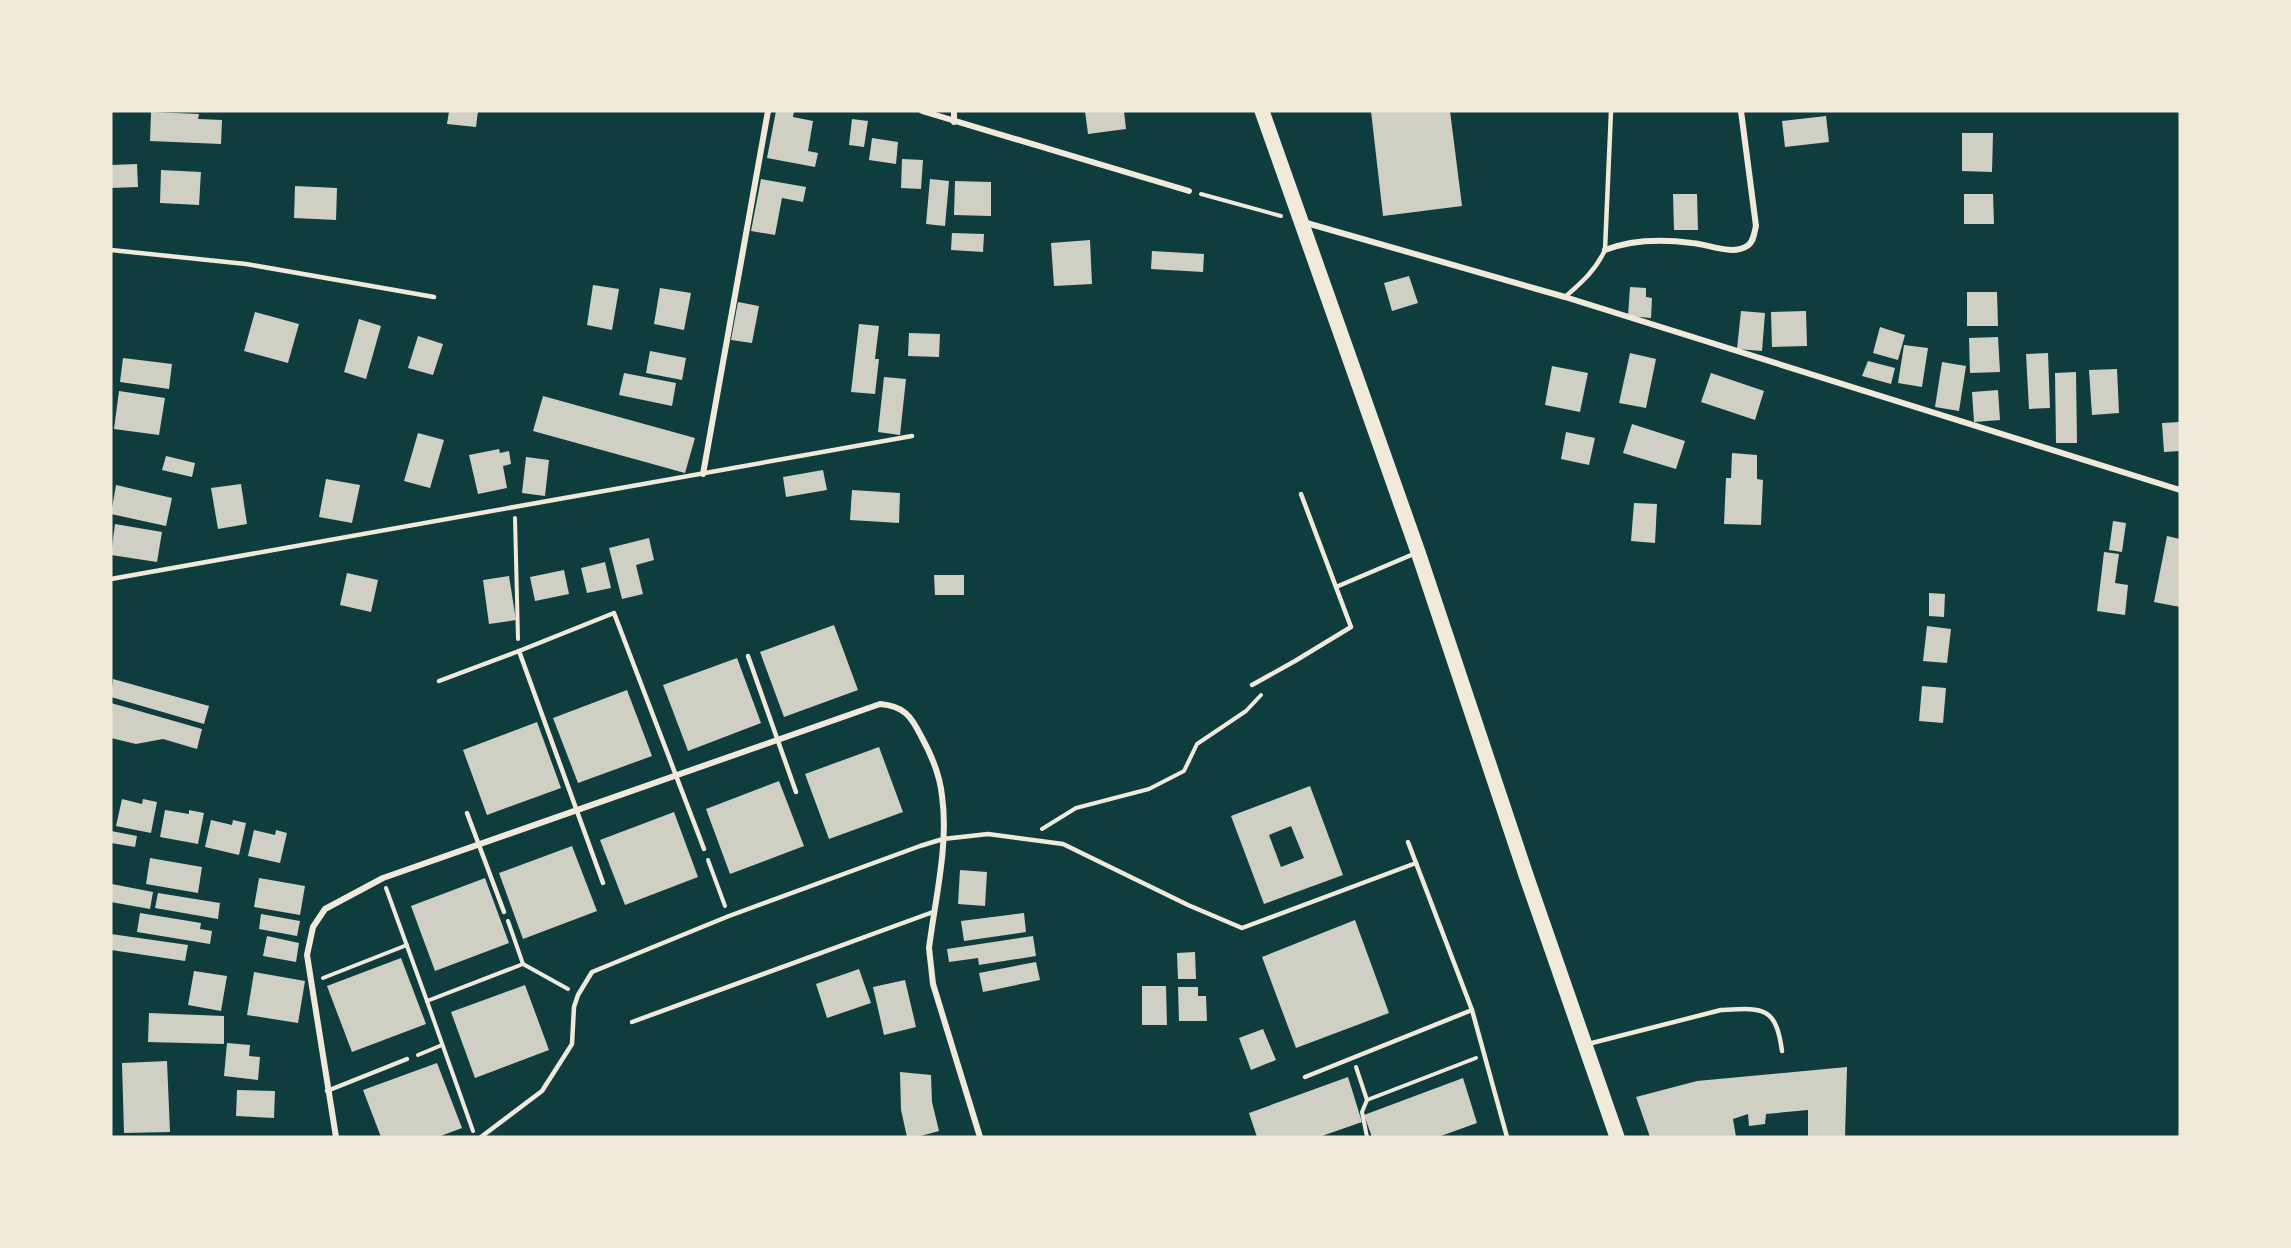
<svg xmlns="http://www.w3.org/2000/svg" width="2291" height="1248" viewBox="0 0 2291 1248" font-family="'Source Sans 3',sans-serif">
<style>
.building{fill:#cfcfc3;fill-rule:evenodd}
.lines{fill:none;stroke-linecap:round;stroke-linejoin:round}
.path{stroke:#f1e9da;stroke-width:4}
.service{stroke:#f1e9da;stroke-width:4.5}
.minor{stroke:#f1e9da;stroke-width:6}
.primary{stroke:#f1e9da;stroke-width:15}
</style>
<rect width="100%" height="100%" fill="#0f3d3e"/>
<g class="building">
<path d="M449,111H478L476,127L447,124Z"/>
<path d="M776,111H794L793,117L813,121L808,151L818,153L815,167L767,158Z"/>
<path d="M1085,111H1124L1126,129L1088,134Z"/>
<path d="M1371,111H1450L1462,206L1383,216Z"/>
<path d="M151,112L199,114L198,119L222,120L221,144L150,141Z"/>
<path d="M1826,116L1829,142L1785,147L1782,121Z"/>
<path d="M852,119L868,121L864,147L849,145Z"/>
<path d="M1962,133H1993L1992,172L1962,171Z"/>
<path d="M872,138L898,142L896,164L869,160Z"/>
<path d="M902,159L923,160L921,189L901,188Z"/>
<path d="M137,164L138,187L111,188V165Z"/>
<path d="M161,170L201,172L199,205L160,203Z"/>
<path d="M761,179L806,187L803,202L782,198L775,235L751,231Z"/>
<path d="M930,179L949,181L945,226L926,224Z"/>
<path d="M955,181L991,182V216L954,215Z"/>
<path d="M295,186L337,188L336,220L294,218Z"/>
<path d="M1673,194H1697L1698,230H1674Z"/>
<path d="M1964,194H1993L1994,224H1964Z"/>
<path d="M952,233L984,234L983,252L951,250Z"/>
<path d="M1090,240L1092,284L1054,286L1051,243Z"/>
<path d="M1152,251L1204,254L1203,272L1151,269Z"/>
<path d="M1409,276L1418,303L1392,311L1384,283Z"/>
<path d="M593,285L619,289L612,330L587,325Z"/>
<path d="M1630,287L1646,288V297L1652,298L1651,318L1628,316Z"/>
<path d="M660,288L691,293L684,330L654,324Z"/>
<path d="M1967,292H1997L1998,326H1967Z"/>
<path d="M738,302L759,306L752,343L731,340Z"/>
<path d="M1741,311L1765,313L1762,351L1737,349Z"/>
<path d="M1806,311L1807,346L1772,347L1771,312Z"/>
<path d="M255,312L299,324L288,363L244,351Z"/>
<path d="M359,319L381,326L366,379L344,372Z"/>
<path d="M859,324L879,326L875,359H879L875,394L851,392Z"/>
<path d="M1880,327L1905,335L1898,360L1873,353Z"/>
<path d="M909,333L940,334L939,357L908,356Z"/>
<path d="M418,336L443,344L433,375L408,368Z"/>
<path d="M1998,337L2000,372L1970,373L1969,338Z"/>
<path d="M1904,345L1928,348L1922,387L1898,383Z"/>
<path d="M650,351L686,358L682,380L646,373Z"/>
<path d="M1630,353L1656,359L1646,408L1619,403Z"/>
<path d="M2048,353L2050,408L2029,409L2026,354Z"/>
<path d="M123,358L172,364L169,389L120,382Z"/>
<path d="M1868,361L1895,368L1891,384L1862,376Z"/>
<path d="M1942,362L1966,366L1959,411L1935,407Z"/>
<path d="M1552,366L1588,373L1580,412L1545,405Z"/>
<path d="M2117,369L2119,413L2092,415L2089,370Z"/>
<path d="M2076,372L2077,443H2056L2055,373Z"/>
<path d="M624,373L676,383L672,406L619,395Z"/>
<path d="M1711,373L1764,391L1755,420L1701,402Z"/>
<path d="M884,377L906,379L900,435L878,432Z"/>
<path d="M1998,390L2000,420L1974,422L1972,392Z"/>
<path d="M119,391L165,398L159,435L114,429Z"/>
<path d="M543,396L695,438L685,473L533,431Z"/>
<path d="M2180,422V451L2164,452L2162,423Z"/>
<path d="M1632,424L1685,441L1676,469L1623,453Z"/>
<path d="M1566,432L1595,438L1589,465L1561,459Z"/>
<path d="M418,433L444,440L430,488L404,481Z"/>
<path d="M499,449L500,453L509,451L511,464L503,466L507,488L478,494L469,455Z"/>
<path d="M1732,453L1757,455V479L1763,480L1761,525L1724,524L1726,478H1731Z"/>
<path d="M166,456L195,463L192,477L162,470Z"/>
<path d="M526,457L549,460L545,496L522,493Z"/>
<path d="M823,470L827,490L786,497L783,477Z"/>
<path d="M326,479L360,485L352,523L319,517Z"/>
<path d="M241,484L247,524L218,529L211,488Z"/>
<path d="M116,485L172,498L166,526L111,514Z"/>
<path d="M852,490L900,493L899,523L850,520Z"/>
<path d="M1634,503L1657,504L1655,543L1631,541Z"/>
<path d="M2113,521L2126,523L2122,552L2109,550Z"/>
<path d="M115,524L162,532L157,562L111,555Z"/>
<path d="M2167,536L2180,539V607L2154,602Z"/>
<path d="M649,538L654,560L636,565L643,594L622,599L609,548Z"/>
<path d="M2104,552L2119,554L2115,583L2128,585L2125,615L2097,611Z"/>
<path d="M605,562L611,588L587,593L581,568Z"/>
<path d="M564,570L569,594L535,601L530,577Z"/>
<path d="M347,573L378,580L371,612L340,605Z"/>
<path d="M934,575H964V595H935Z"/>
<path d="M509,576L516,620L489,624L483,580Z"/>
<path d="M1929,593L1945,594L1944,617L1929,616Z"/>
<path d="M834,625L858,690L784,717L760,652Z"/>
<path d="M1927,626L1951,629L1947,663L1923,661Z"/>
<path d="M737,658L761,723L688,751L663,685Z"/>
<path d="M113,679L209,706L204,724L111,697Z"/>
<path d="M1922,686L1946,688L1943,723L1919,721Z"/>
<path d="M627,690L652,756L578,783L553,718Z"/>
<path d="M111,703L202,729L197,749L163,739L136,744L111,738Z"/>
<path d="M537,722L561,788L487,815L463,750Z"/>
<path d="M879,747L903,812L829,839L805,774Z"/>
<path d="M779,781L804,846L730,874L706,809Z"/>
<path d="M1310,786L1343,875L1264,904L1231,816ZM1291,826L1304,858L1281,867L1269,835Z"/>
<path d="M122,799L142,804L143,799L157,802L151,833L116,826Z"/>
<path d="M165,810L189,814V810L204,813L198,844L160,837Z"/>
<path d="M674,812L698,877L625,905L600,840Z"/>
<path d="M211,820L232,825L233,820L246,823L239,855L205,847Z"/>
<path d="M254,830L275,835L276,830L287,833L280,863L248,856Z"/>
<path d="M111,831L137,836L135,847L111,843Z"/>
<path d="M572,846L597,911L523,939L499,873Z"/>
<path d="M150,858L202,867L198,893L146,884Z"/>
<path d="M960,870L987,872L985,906L958,904Z"/>
<path d="M259,878L305,886L300,915L254,907Z"/>
<path d="M485,878L509,943L435,971L411,906Z"/>
<path d="M112,884L153,892L150,909L111,902Z"/>
<path d="M158,893L220,903L218,919L155,908Z"/>
<path d="M140,913L201,923L200,929L212,931L210,944L137,932Z"/>
<path d="M1024,913L1026,932L964,941L961,921Z"/>
<path d="M261,914L300,921L297,936L259,929Z"/>
<path d="M1355,920L1389,1013L1296,1048L1262,957Z"/>
<path d="M111,934L188,945L185,961L111,950Z"/>
<path d="M267,936L299,943L296,962L263,956Z"/>
<path d="M1033,936L1036,956L979,965L978,958L949,962L947,949Z"/>
<path d="M1195,952L1196,979H1178L1177,953Z"/>
<path d="M401,958L426,1024L352,1052L327,986Z"/>
<path d="M1036,962L1040,980L983,992L979,973Z"/>
<path d="M859,969L871,1003L827,1018L816,984Z"/>
<path d="M194,971L227,976L221,1011L188,1005Z"/>
<path d="M254,972L305,981L298,1023L247,1015Z"/>
<path d="M905,980L916,1027L884,1035L873,987Z"/>
<path d="M525,985L549,1050L475,1078L451,1012Z"/>
<path d="M1142,986H1166L1167,1025H1142Z"/>
<path d="M1178,987H1198V996H1206L1207,1021H1179Z"/>
<path d="M149,1013L224,1016V1044L148,1042Z"/>
<path d="M1263,1029L1276,1060L1251,1070L1239,1038Z"/>
<path d="M227,1043L250,1045L249,1056L260,1057L258,1080L224,1076Z"/>
<path d="M167,1061L170,1132L124,1133L122,1063Z"/>
<path d="M437,1063L462,1128L438,1137H381L363,1090Z"/>
<path d="M1847,1067L1845,1137H1808V1110L1766,1114L1765,1124L1749,1126L1748,1114L1733,1119L1736,1137H1650L1636,1097L1697,1081Z"/>
<path d="M900,1072L931,1075L932,1102L939,1131L917,1137H907L901,1110Z"/>
<path d="M1348,1077L1362,1122L1319,1137H1257L1249,1113Z"/>
<path d="M1463,1078L1477,1123L1438,1137H1372L1364,1115Z"/>
<path d="M237,1090L275,1091L274,1118L236,1116Z"/>
</g>
<g class="lines">
<g class="path">
<path d="M1201,194L1281,216"/>
<path d="M515,518L518,639"/>
<path d="M1042,829L1076,808L1149,789L1184,771L1197,744L1246,711L1261,695"/>
<path d="M708,860L725,906"/>
<path d="M386,888L427,1001L523,964"/>
<path d="M508,921L523,964L568,989"/>
<path d="M323,978L407,945"/>
<path d="M427,1001L473,1131"/>
<path d="M418,1055L442,1045"/>
<path d="M1356,1067L1367,1100L1476,1058"/>
<path d="M1367,1137L1362,1112L1367,1100"/>
</g>
<g class="service">
<path d="M111,250L246,264L434,297"/>
<path d="M1565,297C1582,282 1595,271 1605,250L1611,111"/>
<path d="M111,579L912,436"/>
<path d="M1336,587L1416,553"/>
<path d="M748,656L796,792"/>
<path d="M439,681L519,651"/>
<path d="M1252,685L1295,661L1351,627L1301,494"/>
<path d="M467,813L504,912"/>
<path d="M1416,863L1472,1010L1507,1137"/>
<path d="M603,883L519,651L614,613L704,849"/>
<path d="M632,1022L933,912"/>
<path d="M1588,1044L1721,1010C1762,1008 1776,1005 1782,1051"/>
<path d="M1305,1077L1472,1010"/>
<path d="M327,1091L407,1059"/>
<path d="M481,1137L542,1091L572,1044L574,1007L578,995L592,972L729,916L920,846L943,839L988,834L1063,844L1188,905L1242,928L1416,863L1408,842"/>
</g>
<g class="minor">
<path d="M922,111L1189,191"/>
<path d="M954,111V122"/>
<path d="M1303,222L1565,297L2180,490"/>
<path d="M1605,250C1633,239 1662,239 1692,243C1708,244 1732,256 1747,246C1754,242 1754,233 1756,226L1741,111"/>
<path d="M703,474L768,111"/>
<path d="M336,1137L307,955L313,927L325,909L383,878L880,704C904,706 911,716 921,736C931,754 940,775 942,796C949,844 935,900 929,948L933,984L980,1137"/>
</g>
<path class="primary" d="M1262,111L1418,552L1528,881L1617,1137"/>
</g>
<rect width="2291" height="1248" fill="none" stroke="#f1e9da" stroke-width="225"/>
</svg>
